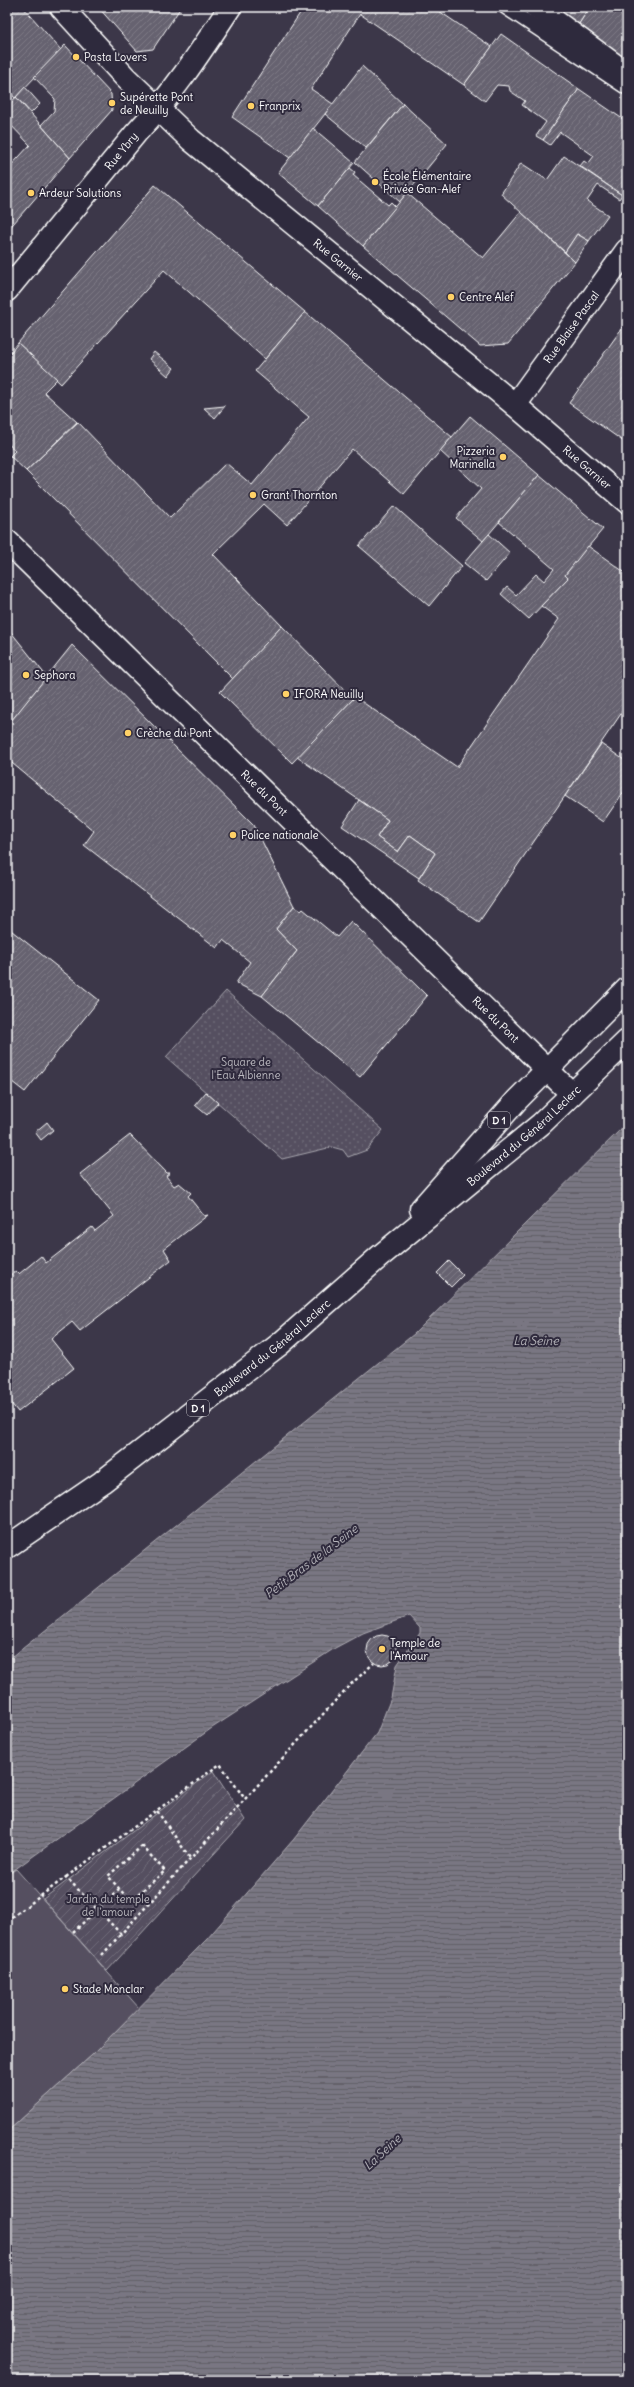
<svg xmlns="http://www.w3.org/2000/svg" width="634" height="2387" viewBox="0 0 634 2387" font-family="Delius,sans-serif">
<style>
.grass{fill:#555060;stroke:#aaa8b0}
.park{fill:url(#park-dots);stroke:#aaa8b0}
.garden{fill:url(#garden-furrows);stroke:#aaa8b0}
.water{fill:url(#water-rules);stroke:#afadb4}
.building{fill:url(#building-hatch);stroke:#fff}
.lines{fill:none;stroke-linecap:round;stroke-linejoin:round}
.service-casing{stroke:#fff;stroke-width:16}
.minor-casing{stroke:#fff;stroke-width:25}
.primary-casing{stroke:#fff;stroke-width:25}
.path{stroke:#fff;stroke-width:2.5;stroke-dasharray:3 3;stroke-linecap:butt}
.service{stroke:#2f2a3d;stroke-width:13}
.minor{stroke:#2f2a3d;stroke-width:22}
.primary{stroke:#2f2a3d;stroke-width:22}
.poi-dot{fill:#ffd166;stroke:#2f2a3d;stroke-width:1.5}
.labels{text-anchor:middle;dominant-baseline:central;stroke-width:4;stroke-linejoin:round;paint-order:stroke}
.shield{fill:#2f2a3d;stroke:#c1bfc5;stroke-width:1}
.shield-label{font-size:10px;font-weight:bold;fill:#fff}
.poi-label{font-size:11px;fill:#fff;stroke:#2f2a3d;text-anchor:start}
.street-label{font-size:11px;fill:#fff;stroke:#2f2a3d}
.park-label{font-size:11px;fill:#bbb9bf;stroke:#2f2a3d}
.water-label{font-size:12px;font-style:italic;fill:#b5b4ba;stroke:#2f2a3d}
</style>
<defs>
<pattern id="park-dots" width="8" height="8" patternUnits="userSpaceOnUse"><rect width="8" height="8" fill="#555060"/><path d="M2 2h.1M6 6h.1" fill="none" stroke="#6e6a78" stroke-width="1.8" stroke-linecap="round"/></pattern>
<pattern id="garden-furrows" width="10" height="10" patternUnits="userSpaceOnUse"><rect width="10" height="10" fill="#555060"/><path d="M-1 1l2-2M0 10L10 0M9 11l2-2" fill="none" stroke="#6e6a78"/></pattern>
<pattern id="water-rules" width="6" height="5" patternUnits="userSpaceOnUse"><rect width="6" height="5" fill="#797682"/><path d="M0 2.5h6" fill="none" stroke="#626167"/></pattern>
<pattern id="building-hatch" width="6" height="6" patternUnits="userSpaceOnUse"><rect width="6" height="6" fill="#666270"/><path d="M-1 1l2-2M0 6l6-6M5 7l2-2" fill="none" stroke="#7d7a85"/></pattern>
</defs>
<rect width="100%" height="100%" fill="#3c3749"/>
<filter id="ink" filterUnits="userSpaceOnUse"><feTurbulence type="fractalNoise" baseFrequency=".025" numOctaves="2"/><feDisplacementMap in="SourceGraphic" scale="8" xChannelSelector="R" yChannelSelector="G"/><feConvolveMatrix kernelMatrix="1 2 1 2 8 2 1 2 1" color-interpolation-filters="sRGB"/></filter>
<g filter="url(#ink)">
<path class="grass" d="M16,1869L139,2008L91,2056L7,2132V1875Z"/>
<path class="park" d="M226,991L383,1130L367,1150L348,1157L343,1150L332,1147L282,1159L166,1057Z"/>
<path class="garden" d="M213,1771L245,1820L107,1971L43,1899Z"/>
<path class="water" d="M627,1123V2380H7V2132L91,2056L207,1939L294,1839L377,1733L391,1698L397,1665L420,1633V1628L409,1616L363,1633L335,1648L212,1728L7,1875V1661L414,1334Z"/>
<g class="building">
<path d="M7,7H23L61,50L15,98L7,89Z"/>
<path d="M98,7H181L153,49L137,51Z"/>
<path d="M304,7H433L492,47L464,85L360,14L311,89L333,104L290,158L232,117Z"/>
<path d="M550,7H590L577,27Z"/>
<path d="M590,7L627,8V61L577,27Z"/>
<path d="M501,34L579,89L543,140L536,136L546,122L522,105L525,101L510,91L509,86L497,85L485,101L464,85Z"/>
<path d="M65,45L111,94L112,110L70,158L41,125L54,111L55,99L34,77Z"/>
<path d="M362,66L403,104L366,148L325,114Z"/>
<path d="M25,87L40,104L31,113L16,97Z"/>
<path d="M579,89L627,122V188L622,195L580,166L584,161L588,164L594,156L560,132L550,145L543,140Z"/>
<path d="M16,97L70,158L7,231V170L30,145L7,121V107Z"/>
<path d="M403,104L447,144L400,202L355,162Z"/>
<path d="M313,128L354,163L318,206L278,173Z"/>
<path d="M564,156L622,195L619,199L598,185L587,201L608,215L589,241L577,234L565,252L501,194L521,163L547,180Z"/>
<path d="M350,168L355,172L353,175L388,205L391,202L396,207L363,246L318,206Z"/>
<path d="M155,185L305,312L265,359L164,270L61,384L18,343Z"/>
<path d="M407,193L483,258L521,212L575,262L508,344L480,346L363,246Z"/>
<path d="M577,234L589,241L575,262L565,252Z"/>
<path d="M305,312L452,437L404,494L352,449L287,525L264,504L213,554L282,626L233,679L26,471L78,422L170,518L226,463L252,485L309,417L255,371Z"/>
<path d="M627,321V444L569,403Z"/>
<path d="M18,343L57,379L44,392L77,422L26,471L10,456L15,451L7,442V357Z"/>
<path d="M154,352L174,368L168,376L149,359Z"/>
<path d="M225,406L215,418L204,408Z"/>
<path d="M470,416L539,475L483,541L456,518L481,489L440,451Z"/>
<path d="M539,475L603,529L565,575L568,578L529,619L501,594L507,587L516,595L536,574L544,581L554,569L499,522Z"/>
<path d="M394,506L462,566L429,606L359,546Z"/>
<path d="M489,534L510,553L486,581L464,563Z"/>
<path d="M588,546L627,574V705L479,922L418,880L435,853L410,835L398,852L377,837L388,820L297,757L355,697L457,767L559,619L541,606L568,578L565,575Z"/>
<path d="M282,626L353,699L292,763L220,692Z"/>
<path d="M7,627L47,677L9,724L7,722Z"/>
<path d="M72,645L254,825L294,906L276,929L297,951L262,996L236,983L250,962L223,940L217,948L84,845L94,831L7,759V726Z"/>
<path d="M601,744L627,762V787L603,822L565,796Z"/>
<path d="M359,800L388,820L377,837L398,852L410,835L435,853L419,878L342,826Z"/>
<path d="M294,906L301,911L303,909L337,937L351,921L427,996L360,1077L262,996L297,951L276,929Z"/>
<path d="M7,927L99,1000L25,1092L7,1078Z"/>
<path d="M206,1092L218,1103L207,1115L195,1105Z"/>
<path d="M47,1122L53,1130L41,1140L35,1132Z"/>
<path d="M130,1135L167,1173H170L166,1176L174,1186L179,1183L191,1193L188,1196L204,1216L208,1215L164,1249L171,1260L80,1331L72,1322L51,1339L74,1368L18,1412L7,1398V1272L10,1275L16,1271L19,1274L41,1256L46,1263L92,1227L95,1231L114,1216L80,1174Z"/>
<path d="M449,1261L463,1275L451,1287L437,1273Z"/>
<circle cx="382" cy="1650" r="15"/>
</g>
<g class="lines">
<g class="service-casing">
<path id="service" d="M505,7L627,88"/>
</g>
<g class="minor-casing">
<g id="minor">
<path id="s1" d="M61,7L125,77L191,140L515,405L627,502"/>
<path d="M536,7L627,74"/>
<path id="s2" d="M7,290L136,133C173,94 201,51 230,7"/>
<path id="s3" d="M515,405L627,250"/>
<path id="s4" d="M7,541L572,1094"/>
</g>
</g>
<g class="primary-casing">
<g id="primary">
<path d="M421,1209L517,1100L627,989"/>
<path id="s5" d="M7,1547L102,1482L280,1344L379,1257L541,1124L627,1041"/>
</g>
</g>
<g class="path">
<path d="M157,1811L190,1858"/>
<path d="M142,1846L165,1871L130,1901L108,1876Z"/>
<path d="M66,1877L220,1764L245,1799"/>
<path d="M7,1921L66,1877L121,1934L348,1687L374,1663"/>
<path d="M73,1932L120,1889"/>
<path d="M102,1955L121,1934"/>
</g>
<use href="#service" class="service"/>
<use href="#minor" class="minor"/>
<use href="#primary" class="primary"/>
</g>
</g>
<g class="poi-dot">
<circle cx="76" cy="57" r="4"/>
<circle cx="112" cy="103" r="4"/>
<circle cx="251" cy="106" r="4"/>
<circle cx="375" cy="182" r="4"/>
<circle cx="31" cy="193" r="4"/>
<circle cx="451" cy="297" r="4"/>
<circle cx="503" cy="457" r="4"/>
<circle cx="253" cy="495" r="4"/>
<circle cx="26" cy="675" r="4"/>
<circle cx="286" cy="694" r="4"/>
<circle cx="128" cy="733" r="4"/>
<circle cx="233" cy="835" r="4"/>
<circle cx="382" cy="1649" r="4"/>
<circle cx="65" cy="1989" r="4"/>
</g>
<g class="labels">
<g class="shield">
<rect x="488" y="1112" width="22" height="16" rx="3"/>
<rect x="187" y="1400" width="22" height="16" rx="3"/>
</g>
<g class="shield-label">
<text x="499" y="1120">D 1</text>
<text x="198" y="1408">D 1</text>
</g>
<g class="poi-label">
<text x="84" y="57">Pasta Lovers</text>
<text x="120" y="97">Supérette Pont<tspan x="120" dy="13">de Neuilly</tspan></text>
<text x="259" y="106">Franprix</text>
<text x="383" y="176">École Élémentaire<tspan x="383" dy="13">Privée Gan-Alef</tspan></text>
<text x="39" y="193">Ardeur Solutions</text>
<text x="459" y="297">Centre Alef</text>
<text x="495" y="451" text-anchor="end">Pizzeria<tspan x="495" dy="13">Marinella</tspan></text>
<text x="261" y="495">Grant Thornton</text>
<text x="34" y="675">Sephora</text>
<text x="294" y="694">IFORA Neuilly</text>
<text x="136" y="733">Crèche du Pont</text>
<text x="241" y="835">Police nationale</text>
<text x="390" y="1643">Temple de<tspan x="390" dy="13">l'Amour</tspan></text>
<text x="73" y="1989">Stade Monclar</text>
</g>
<g class="street-label">
<text stroke="none"><textPath href="#s2" startOffset="180">Rue Ybry</textPath></text>
<text stroke="none"><textPath href="#s1" startOffset="376">Rue Garnier</textPath></text>
<text stroke="none"><textPath href="#s3" startOffset="96">Rue Blaise Pascal</textPath></text>
<text stroke="none"><textPath href="#s1" startOffset="700">Rue Garnier</textPath></text>
<text stroke="none"><textPath href="#s4" startOffset="360">Rue du Pont</textPath></text>
<text stroke="none"><textPath href="#s4" startOffset="684">Rue du Pont</textPath></text>
<text stroke="none"><textPath href="#s5" startOffset="661">Boulevard du Général Leclerc</textPath></text>
<text stroke="none"><textPath href="#s5" startOffset="332">Boulevard du Général Leclerc</textPath></text>
</g>
<g class="park-label">
<text x="246" y="1062">Square de<tspan x="246" dy="13">l'Eau Albienne</tspan></text>
<text x="108" y="1899">Jardin du temple<tspan x="108" dy="13">de l'amour</tspan></text>
</g>
<g class="water-label">
<text x="536" y="1340">La Seine</text>
<text transform="translate(311 1561) rotate(-37)">Petit Bras de la Seine</text>
<text transform="translate(382 2152) rotate(-43)">La Seine</text>
</g>
</g>
<rect width="634" height="2387" fill="none" stroke="#2f2a3d" stroke-width="24"/>
<rect x="12" y="12" width="610" height="2363" fill="none" stroke="#fff" stroke-width="1.5" filter="url(#ink)"/>
</svg>
